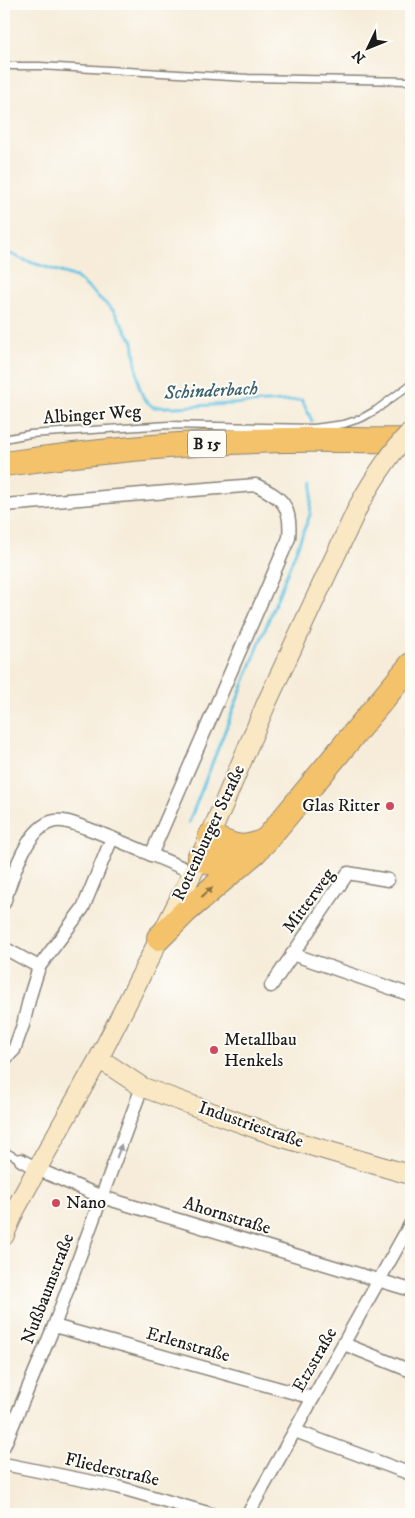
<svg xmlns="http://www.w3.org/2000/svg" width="415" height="1518" viewBox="0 0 415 1518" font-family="'IM FELL DW Pica',serif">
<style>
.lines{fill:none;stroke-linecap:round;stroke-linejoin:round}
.stream{stroke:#64c5e3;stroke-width:3}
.lane-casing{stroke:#89847a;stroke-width:9}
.street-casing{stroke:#89847a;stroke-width:15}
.secondary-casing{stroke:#89847a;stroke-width:21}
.highway-casing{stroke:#89847a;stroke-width:26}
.lane{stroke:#fff;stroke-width:6}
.street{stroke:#fff;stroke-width:12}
.secondary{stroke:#fae7c3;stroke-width:19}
.highway{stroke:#f3c26a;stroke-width:24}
.secondary-bridge-casing{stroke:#89847a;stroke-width:21;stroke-linecap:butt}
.secondary-bridge{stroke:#fae7c3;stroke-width:19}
.oneway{fill:#886f43}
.oneway2{fill:#999}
.poi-dot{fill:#d1495b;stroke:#fdfcf7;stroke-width:2}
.labels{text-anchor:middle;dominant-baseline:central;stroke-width:4;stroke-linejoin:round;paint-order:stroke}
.shield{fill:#fdfcf7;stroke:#605f5e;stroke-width:1}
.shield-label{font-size:16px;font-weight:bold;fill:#1c1c1c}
.street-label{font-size:18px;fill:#1c1c1c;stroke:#fdfcf7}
.poi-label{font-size:18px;fill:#1c1c1c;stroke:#fdfcf7;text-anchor:start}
.water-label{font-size:19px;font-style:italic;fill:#39606c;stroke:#fdfcf7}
</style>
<rect width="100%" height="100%" fill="#fdfcf7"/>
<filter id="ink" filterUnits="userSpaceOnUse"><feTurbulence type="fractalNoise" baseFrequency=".02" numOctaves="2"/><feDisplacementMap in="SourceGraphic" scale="10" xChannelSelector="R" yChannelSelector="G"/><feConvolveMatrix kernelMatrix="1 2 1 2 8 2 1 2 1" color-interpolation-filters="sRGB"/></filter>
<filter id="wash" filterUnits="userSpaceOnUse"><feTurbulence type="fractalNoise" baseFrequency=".0096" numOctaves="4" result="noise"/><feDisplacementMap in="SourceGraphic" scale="20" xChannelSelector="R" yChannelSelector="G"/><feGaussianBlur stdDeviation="1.12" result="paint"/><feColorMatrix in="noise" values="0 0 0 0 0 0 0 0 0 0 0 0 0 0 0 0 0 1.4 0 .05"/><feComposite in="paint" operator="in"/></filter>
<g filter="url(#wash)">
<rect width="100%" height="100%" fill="#f6ecd9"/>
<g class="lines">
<g class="stream">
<path d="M4,251L24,260L76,277L114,311L133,342L139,386L144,399L153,407H176L302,400L312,421"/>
<path d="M189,822L310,515L313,482"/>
</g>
</g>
</g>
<g filter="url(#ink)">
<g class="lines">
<g class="lane-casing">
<g id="lane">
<path d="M4,66H40L248,78L411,81"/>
<path d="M4,439L30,434L169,425L314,428L344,424L362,418L376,410L411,384"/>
<path d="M4,1151L21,1160"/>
</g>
</g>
<g class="street-casing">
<g id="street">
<path d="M4,505L256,485C282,498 292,505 289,538L151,855"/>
<path d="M4,903C11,880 27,825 55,821C66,819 79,826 89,829C124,842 158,858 193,872"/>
<path d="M4,948L39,967"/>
<path d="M292,954L411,995"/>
<path d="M271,986L348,873L388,880"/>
<path d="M4,1060L14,1050L23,1025L30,996L39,967L83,908L112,838"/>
<path d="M21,1160L37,1169L102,1197L411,1290"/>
<path d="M54,1326L313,1398"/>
<path d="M344,1344L411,1371"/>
<path d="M295,1431L411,1474"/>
<path d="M4,1446L54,1326L142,1087"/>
<path d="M4,1464L118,1487L211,1514"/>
<path d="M248,1514L411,1223"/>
</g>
</g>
<g class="secondary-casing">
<g id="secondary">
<path d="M98,1060L109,1065L142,1087L277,1136L411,1175"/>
<path d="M4,1236L15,1210L37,1169L98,1060L127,1003L193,872L210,836L267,702L359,505"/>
</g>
</g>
<g class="highway-casing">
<g id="highway">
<path d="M4,464C97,451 191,442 285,440C327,439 369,441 411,440"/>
<path d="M210,836C232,846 243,852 266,840"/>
<path d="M199,858C213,863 223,868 238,866"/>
<path d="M159,938L186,911L255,852L267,839L411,665"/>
</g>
</g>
<use href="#lane" class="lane"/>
<use href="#street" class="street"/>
<use href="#secondary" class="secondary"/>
<use href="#highway" class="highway"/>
<g class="secondary-bridge-casing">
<path id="secondary-bridge" d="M359,505C374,478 390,453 411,431"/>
</g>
<use href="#secondary-bridge" class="secondary-bridge"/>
</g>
<defs><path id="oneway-solid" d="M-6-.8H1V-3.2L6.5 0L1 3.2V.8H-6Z" transform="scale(1.25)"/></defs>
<use class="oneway" href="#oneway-solid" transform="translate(207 892) rotate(-41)"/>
<use class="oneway2" href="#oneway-solid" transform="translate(119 1151) rotate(-70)"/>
</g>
<g class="poi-dot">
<circle cx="390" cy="806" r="5"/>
<circle cx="214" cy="1050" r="5"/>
<circle cx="56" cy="1203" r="5"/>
</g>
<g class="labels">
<rect class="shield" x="188" y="430.5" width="38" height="27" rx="4"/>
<g class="shield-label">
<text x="207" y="444">B 15</text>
</g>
<g class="street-label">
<text transform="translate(92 415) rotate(-4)">Albinger Weg</text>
<text transform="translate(209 833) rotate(-65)">Rottenburger Straße</text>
<text transform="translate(309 901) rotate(-54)">Mitterweg</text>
<text transform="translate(251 1125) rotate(19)">Industriestraße</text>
<text transform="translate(227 1216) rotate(17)">Ahornstraße</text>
<text transform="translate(48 1289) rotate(-69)">Nußbaumstraße</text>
<text transform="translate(188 1345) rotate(16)">Erlenstraße</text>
<text transform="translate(315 1360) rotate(-60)">Etzstraße</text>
<text transform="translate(112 1470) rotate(13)">Fliederstraße</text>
</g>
<g class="poi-label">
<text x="380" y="806" text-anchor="end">Glas Ritter</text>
<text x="224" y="1040">Metallbau<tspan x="224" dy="21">Henkels</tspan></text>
<text x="66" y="1203">Nano</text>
</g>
<g class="water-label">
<text transform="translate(211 391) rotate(-3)">Schinderbach</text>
</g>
</g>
<rect width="415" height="1518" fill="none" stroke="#fdfcf7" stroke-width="20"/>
<g transform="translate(368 48) rotate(227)" stroke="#fdfcf7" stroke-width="4" paint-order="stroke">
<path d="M0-4L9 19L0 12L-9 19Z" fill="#1c1c1c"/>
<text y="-8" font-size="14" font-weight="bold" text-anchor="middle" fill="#1c1c1c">N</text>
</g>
</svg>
